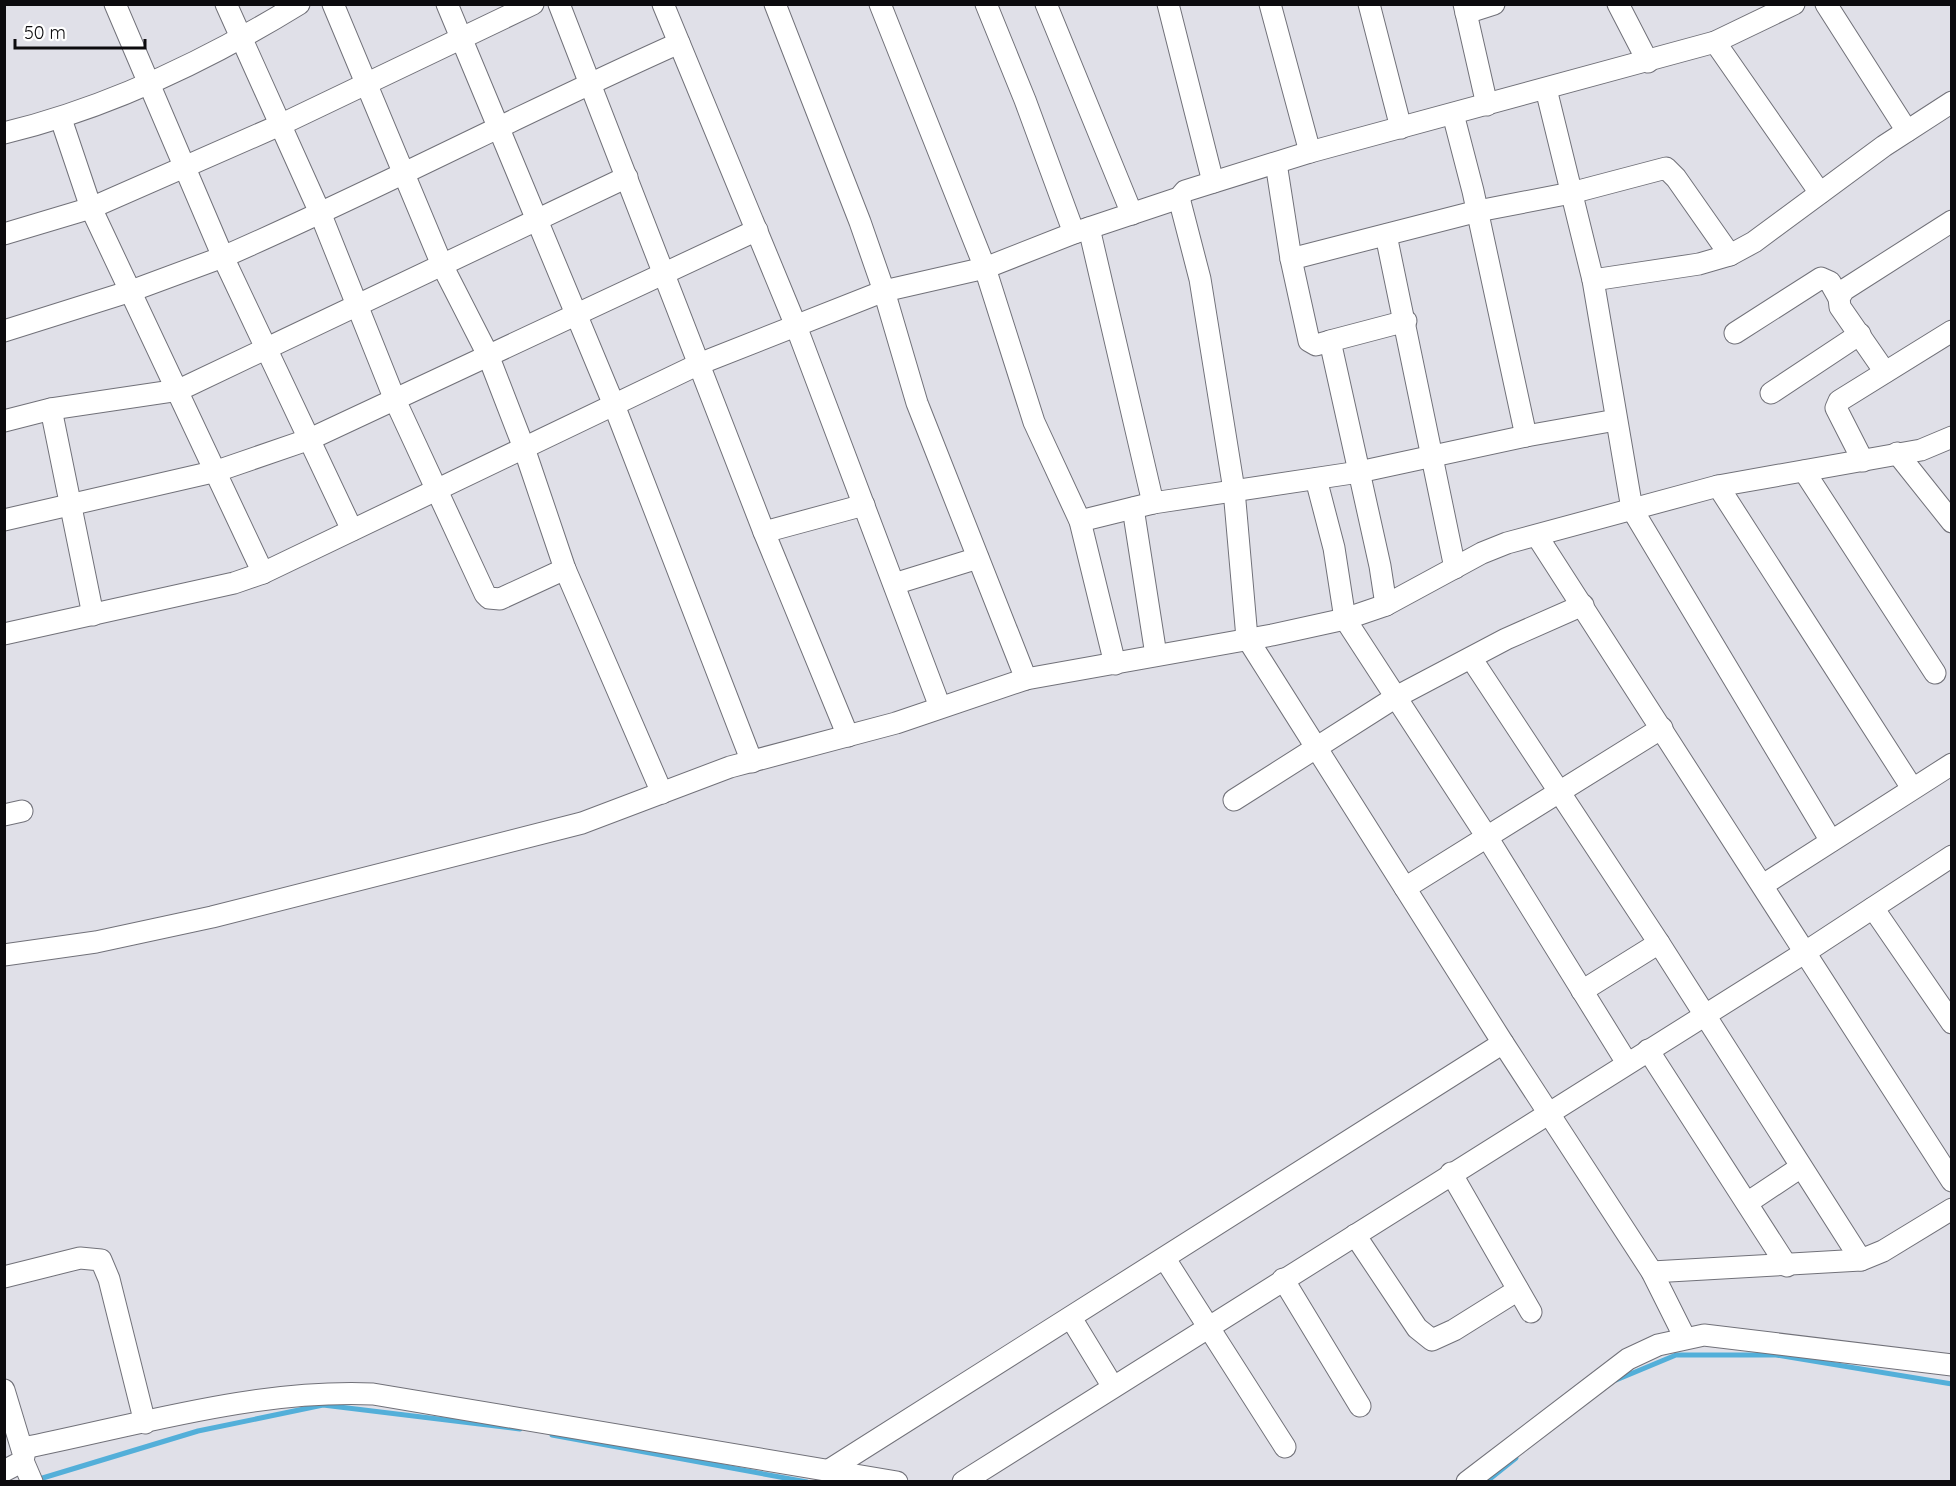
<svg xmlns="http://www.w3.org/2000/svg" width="1956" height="1486" viewBox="0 0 1956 1486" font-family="Quicksand,sans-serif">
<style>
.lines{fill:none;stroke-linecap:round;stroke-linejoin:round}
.stream{stroke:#53afd9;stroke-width:5}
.minor-casing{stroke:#717179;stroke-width:23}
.minor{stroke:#fff;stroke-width:21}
</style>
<rect width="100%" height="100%" fill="#e0e0e8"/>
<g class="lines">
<g class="stream">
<path d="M1616,1380L1676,1355H1776L1952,1384"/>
<path d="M552,1435L807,1482"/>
<path d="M36,1480L198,1431L323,1405L520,1429"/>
<path d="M1486,1482L1516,1458"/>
</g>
<g class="minor-casing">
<g id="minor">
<path d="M115,4L223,257C377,190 526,111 679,43"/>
<path d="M226,4L321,215L395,400L485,594L489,598L500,599L565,569"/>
<path d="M333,4L442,265L488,355L524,448L565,569L662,793"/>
<path d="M447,4L614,405L752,762"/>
<path d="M559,4L764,532L848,736"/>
<path d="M663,4L796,326L940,707"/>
<path d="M775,4L860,222L884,291L917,403L1026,679"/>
<path d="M880,4L985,268L1074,233L1179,198L1185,191L1310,152L1715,42L1794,4"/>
<path d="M986,4L1025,100L1074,233"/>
<path d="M1046,4L1132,214"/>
<path d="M1168,4L1213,182"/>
<path d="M1270,4L1310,152"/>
<path d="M1369,4L1401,128"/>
<path d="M1464,4L1487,105"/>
<path d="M1618,4L1648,62"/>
<path d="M1826,4L1907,131"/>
<path d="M1466,13L1494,4"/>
<path d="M1715,42L1820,193"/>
<path d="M1546,89L1593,280L1632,509L1831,841"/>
<path d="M1453,114L1473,191L1526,436"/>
<path d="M61,119L91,208L280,125L533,4"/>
<path d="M4,133C108,108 208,60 299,4"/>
<path d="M1276,163L1291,259L1309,341L1316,345L1330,341L1380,566L1386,605"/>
<path d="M1179,198L1200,279L1234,490L1247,638L1503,1043L1652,1272L1685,1338"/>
<path d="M1089,228L1153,503"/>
<path d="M4,234L91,208L263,573"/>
<path d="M1386,235L1455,568"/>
<path d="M1291,259L1478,211L1571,193L1666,168L1676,178L1730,255"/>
<path d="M1593,280L1699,264L1730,255L1754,242L1884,146L1952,102"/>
<path d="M4,331L131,291L223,257L352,530"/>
<path d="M1735,333L1821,278L1830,282L1839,298"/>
<path d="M1330,341L1406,321"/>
<path d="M1885,372L1840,307L1839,298L1844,290L1952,221"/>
<path d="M1771,393L1860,334"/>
<path d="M51,409L93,615"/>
<path d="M4,421L51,409L179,390L627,177"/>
<path d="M1897,453L1952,522"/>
<path d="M1863,461L1836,408L1839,401L1952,331"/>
<path d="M1804,471L1935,673"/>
<path d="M1316,479L1334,548L1345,619L1487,837L1627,1063"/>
<path d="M1718,486L1912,788"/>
<path d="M1133,508L1156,655"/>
<path d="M4,520L217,471L310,439L757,230"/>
<path d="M1080,521L1153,503L1359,472L1526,436L1616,420"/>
<path d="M764,532L864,505"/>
<path d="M1537,536L1952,1181"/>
<path d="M894,584L978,558"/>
<path d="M4,634L234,583L263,573L699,364L884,291L985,268L1034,422L1080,521L1115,664"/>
<path d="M1471,658L1659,943L1861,1260"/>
<path d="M1234,800L1396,697L1506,639L1583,605"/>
<path d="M4,815L22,811"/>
<path d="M1763,885L1952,764"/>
<path d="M1405,888L1662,728"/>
<path d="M1873,908L1952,1023"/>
<path d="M4,955L96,942L212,917L582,823L730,767L896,723L1026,679L1272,635L1345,619L1386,605L1482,553L1507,543L1718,486L1921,450L1952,437"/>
<path d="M1582,991L1659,943"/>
<path d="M1648,1050L1787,1266"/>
<path d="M1451,1173L1531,1312"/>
<path d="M1747,1203L1801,1167"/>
<path d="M1355,1235L1417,1328L1432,1340L1454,1330L1518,1290"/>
<path d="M1165,1259L1285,1447"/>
<path d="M1652,1272L1861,1260L1883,1251L1952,1209"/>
<path d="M4,1277L80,1258L101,1260L109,1279L145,1423"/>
<path d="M1283,1279L1360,1406"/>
<path d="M1071,1318L1113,1387"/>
<path d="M4,1390L24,1456L23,1461L4,1471"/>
<path d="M23,1448C138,1425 255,1389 373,1394L897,1482"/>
<path d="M23,1461L32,1482"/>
<path d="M829,1470L1503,1043"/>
<path d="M963,1482L1804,953L1952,856"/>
<path d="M1467,1482L1628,1359L1658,1345L1704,1335L1952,1365"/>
</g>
</g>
<use href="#minor" class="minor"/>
</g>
<rect width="1956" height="1486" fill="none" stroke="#0c0b0e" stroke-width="12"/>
<path d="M15 39v9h130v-9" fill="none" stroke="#0c0b0e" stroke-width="3"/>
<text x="24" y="39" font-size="18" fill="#0c0b0e" stroke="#ffffff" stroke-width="4.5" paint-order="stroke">50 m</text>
</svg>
